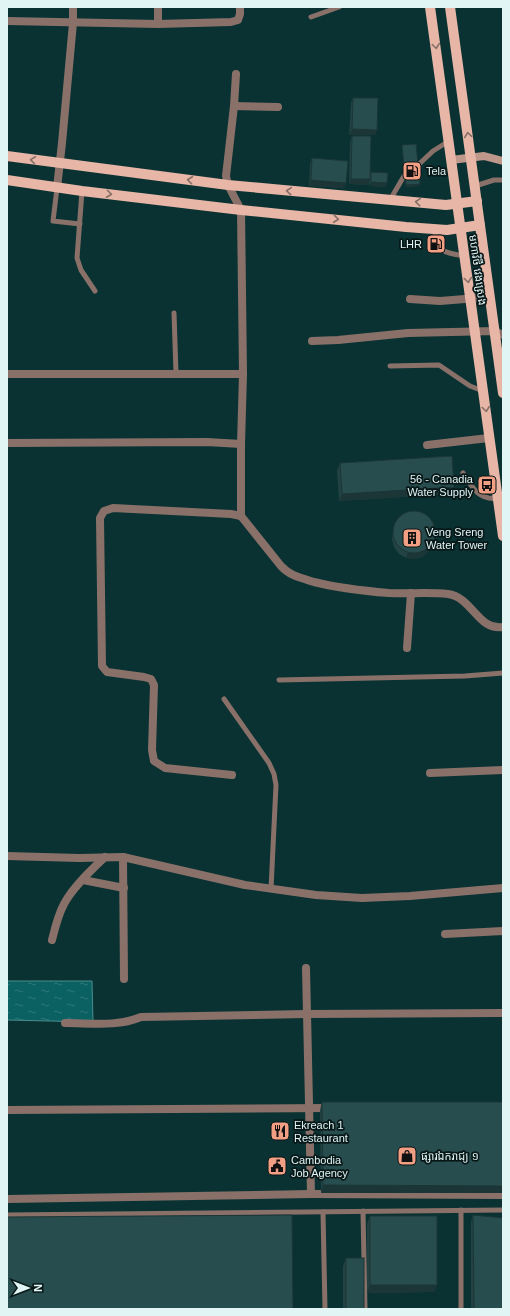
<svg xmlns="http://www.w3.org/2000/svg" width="510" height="1316" viewBox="0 0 510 1316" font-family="Helvetica,'Noto Sans Khmer',sans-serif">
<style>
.water{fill:url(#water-ripples);stroke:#4b8d8e}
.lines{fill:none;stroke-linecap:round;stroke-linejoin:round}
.lane{stroke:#897169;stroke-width:5}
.street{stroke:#897169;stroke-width:8}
.secondary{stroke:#be988b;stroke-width:8}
.primary{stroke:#e7b6a6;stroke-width:10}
.wall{fill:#224243}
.shaded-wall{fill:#1c3637}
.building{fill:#284d4e;stroke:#1c3637}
.oneway{stroke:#836e66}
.labels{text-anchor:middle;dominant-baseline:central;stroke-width:3.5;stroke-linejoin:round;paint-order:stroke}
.poi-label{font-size:11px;fill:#e1f5f5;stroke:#081717;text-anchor:start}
.street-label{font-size:11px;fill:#e1f5f5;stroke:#081717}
</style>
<defs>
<pattern id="water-ripples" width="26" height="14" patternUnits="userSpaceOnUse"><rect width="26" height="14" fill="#0b6162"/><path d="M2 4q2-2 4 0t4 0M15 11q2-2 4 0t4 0" fill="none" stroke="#2e7879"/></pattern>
</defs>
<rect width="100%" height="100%" fill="#0a3233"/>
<path class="water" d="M7,981H92L93,1022L7,1020Z"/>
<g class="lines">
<g class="lane">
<path d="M311,17L339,7"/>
<path d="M417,166L433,151L449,141"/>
<path d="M475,186L494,180H503"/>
<path d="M57,188L53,221L80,224"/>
<path d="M82,191L77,258L81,270L95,291"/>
<path d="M390,200L404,176"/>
<path d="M434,229C438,252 442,252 464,256"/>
<path d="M174,313L176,373"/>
<path d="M390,366L439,365L470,386L483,391"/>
<path d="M463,473C471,486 479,501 498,498"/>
<path d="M279,680L465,676L503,673"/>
<path d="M224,699L269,763L274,774L276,785L271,889"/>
<path d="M461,1210V1309"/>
<path d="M363,1211L365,1309"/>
<path d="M323,1212L325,1309"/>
<path d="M7,1215L503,1210"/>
</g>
<g class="street">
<path d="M158,7V24"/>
<path d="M7,21L158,24L231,22L238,20L240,14V7"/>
<path d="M234,106L278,107"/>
<path d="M57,188L62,143L73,23V7"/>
<path d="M410,299L440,301L490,297"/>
<path d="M312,341L338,340L408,333L495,331L503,335"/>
<path d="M7,374H243L241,210L228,185L226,176L234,106L236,74"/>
<path d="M7,443L207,442L241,444"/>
<path d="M427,445L489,438"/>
<path d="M241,516V444L243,374"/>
<path d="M407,648L411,593"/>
<path d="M430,773L503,770"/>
<path d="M232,775L165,768L154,761L152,750L154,685L151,679L144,677L107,672L102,666L100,518L104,511L113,508L231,514L241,516L281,566C290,576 301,578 314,582C338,588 364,591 389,593C409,594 429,592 448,594C472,597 478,631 503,627"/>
<path d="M7,856L79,858L123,857L245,885L316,895L362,898L410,896L503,888"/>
<path d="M123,857L124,979"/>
<path d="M83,880L124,888"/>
<path d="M445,934L503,931"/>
<path d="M52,940C55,928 58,915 64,904C73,887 91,870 105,857"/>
<path d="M306,968L311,1194"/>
<path d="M65,1023C91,1023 117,1027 141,1017L307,1014L503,1013"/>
<path d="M7,1110L330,1108"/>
<path d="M7,1199L311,1194L503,1195"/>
</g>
<path class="secondary" d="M451,160L484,156L503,161"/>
<g class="primary">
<path d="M430,7L503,536"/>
<path d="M450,7L503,393"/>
<path d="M7,156L228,185L446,205L477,201"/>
<path d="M7,180L82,191L241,210L406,227L447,230L480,225"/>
</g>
</g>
<g class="wall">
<path d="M353,98L377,130L375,135H349L351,103Z"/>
<path d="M352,136L370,175L371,172L386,187L369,186V180L368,185L349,184L350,141Z"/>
<path d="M402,145L420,184L419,186L406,187L402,147Z"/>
<path d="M312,158L346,183L344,188L309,186L310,164Z"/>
<path d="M340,463L451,494L339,501L337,471Z"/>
<path d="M395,526L434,539L432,545L428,552L422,557L414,559L406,558L399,554L394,547L392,539L393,531Z"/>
<path d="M322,1102H503L321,1193L320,1110Z"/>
<path d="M473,1215L503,1309H471V1222Z"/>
<path d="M370,1216L437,1285L434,1292L367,1293V1224Z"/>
<path d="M346,1258L364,1309H343V1266Z"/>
</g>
<g class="shaded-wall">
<path d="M352,129L377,130L375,135H349Z"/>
<path d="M351,179H370L368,185L349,184Z"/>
<path d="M311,180L346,183L344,188L309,186Z"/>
<path d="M371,182L387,183L386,187L369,186Z"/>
<path d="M420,184L419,186L406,187V185Z"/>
<path d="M454,487L451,494L339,501L342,494Z"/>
<path d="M434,539L432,545L428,552L422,557L414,559L406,558L408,552Z"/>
<path d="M323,1185L503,1186V1193H321Z"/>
<path d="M370,1285H437L434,1292L367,1293Z"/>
</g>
<g class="building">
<path d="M353,98H378L377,130L352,129Z"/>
<path d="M352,136H371L370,179H351Z"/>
<path d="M416,144L420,184L406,185L402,145Z"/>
<path d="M312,158L348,161L346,183L311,180Z"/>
<path d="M371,172L388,173L387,183L371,182Z"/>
<path d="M452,456L454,487L342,494L340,463Z"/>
<circle cx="414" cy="532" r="21"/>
<path d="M322,1102H503V1186L323,1185Z"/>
<path d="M292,1215L293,1309H7V1217Z"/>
<path d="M473,1215L503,1218V1309H474Z"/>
<rect x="370" y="1216" width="67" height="69"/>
<rect x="346" y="1258" width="18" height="51"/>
</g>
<defs><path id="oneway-chevron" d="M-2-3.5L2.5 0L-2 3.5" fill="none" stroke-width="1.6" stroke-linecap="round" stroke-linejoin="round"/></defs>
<g class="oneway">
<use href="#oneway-chevron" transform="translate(436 46) rotate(82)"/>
<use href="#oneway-chevron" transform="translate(468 135) rotate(-98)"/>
<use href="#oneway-chevron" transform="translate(33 160) rotate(-172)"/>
<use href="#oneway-chevron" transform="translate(190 180) rotate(-173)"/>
<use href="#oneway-chevron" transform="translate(289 191) rotate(-175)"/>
<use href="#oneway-chevron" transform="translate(109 194) rotate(7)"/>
<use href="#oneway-chevron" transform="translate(418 202) rotate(-175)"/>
<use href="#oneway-chevron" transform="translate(336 219) rotate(6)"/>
<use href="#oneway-chevron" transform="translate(468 280) rotate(82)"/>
<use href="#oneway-chevron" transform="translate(486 409) rotate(82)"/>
</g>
<defs>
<g id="fuel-square" transform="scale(1)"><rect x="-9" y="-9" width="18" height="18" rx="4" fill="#f39f84" stroke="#081717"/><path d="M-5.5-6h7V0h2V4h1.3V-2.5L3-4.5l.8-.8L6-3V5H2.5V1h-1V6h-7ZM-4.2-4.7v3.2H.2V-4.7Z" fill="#111"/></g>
<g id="bus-square" transform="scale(1)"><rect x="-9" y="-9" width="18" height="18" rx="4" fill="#f39f84" stroke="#081717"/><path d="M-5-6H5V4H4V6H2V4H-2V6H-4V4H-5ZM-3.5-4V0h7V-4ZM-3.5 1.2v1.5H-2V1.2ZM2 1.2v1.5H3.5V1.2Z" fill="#111"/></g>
<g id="building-square" transform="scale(1)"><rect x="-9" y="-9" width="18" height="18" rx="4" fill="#f39f84" stroke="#081717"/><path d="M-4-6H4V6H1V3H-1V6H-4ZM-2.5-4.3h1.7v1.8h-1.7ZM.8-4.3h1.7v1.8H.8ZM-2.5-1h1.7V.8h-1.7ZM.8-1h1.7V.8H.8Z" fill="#111"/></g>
<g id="restaurant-square" transform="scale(1)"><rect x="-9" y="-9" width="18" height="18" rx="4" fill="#f39f84" stroke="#081717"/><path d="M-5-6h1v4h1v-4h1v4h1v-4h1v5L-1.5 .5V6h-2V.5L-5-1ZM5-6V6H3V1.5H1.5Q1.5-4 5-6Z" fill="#111"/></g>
<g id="shop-square" transform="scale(1)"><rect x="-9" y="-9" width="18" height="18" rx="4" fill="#f39f84" stroke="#081717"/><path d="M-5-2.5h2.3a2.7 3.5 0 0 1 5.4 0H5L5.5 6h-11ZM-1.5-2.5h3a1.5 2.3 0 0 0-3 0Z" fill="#111"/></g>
<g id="civic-square" transform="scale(1)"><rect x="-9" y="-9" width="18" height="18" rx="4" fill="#f39f84" stroke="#081717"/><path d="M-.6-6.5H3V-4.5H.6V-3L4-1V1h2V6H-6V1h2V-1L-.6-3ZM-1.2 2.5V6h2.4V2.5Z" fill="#111"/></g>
</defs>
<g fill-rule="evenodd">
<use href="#fuel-square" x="412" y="171"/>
<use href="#fuel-square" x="436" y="244"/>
<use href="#bus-square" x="487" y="485"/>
<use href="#building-square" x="412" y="538"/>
<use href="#restaurant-square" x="280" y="1131"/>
<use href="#shop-square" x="407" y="1156"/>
<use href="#civic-square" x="277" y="1166"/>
</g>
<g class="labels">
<g class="poi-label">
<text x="426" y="171">Tela</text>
<text x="422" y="244" text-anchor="end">LHR</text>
<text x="473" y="479" text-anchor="end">56 - Canadia<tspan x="473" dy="13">Water Supply</tspan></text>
<text x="426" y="532">Veng Sreng<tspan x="426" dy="13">Water Tower</tspan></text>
<text x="294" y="1125">Ekreach 1<tspan x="294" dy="13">Restaurant</tspan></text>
<text x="421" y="1156">ផ្សារឯករាជ្យ ១</text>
<text x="291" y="1160">Cambodia<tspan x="291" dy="13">Job Agency</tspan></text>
</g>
<g class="street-label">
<text transform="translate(478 270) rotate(82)">មហាវិថី វេងស្រេង</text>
</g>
</g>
<rect width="510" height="1316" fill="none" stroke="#e1f5f5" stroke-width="16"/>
<g transform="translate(28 1288) rotate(90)" stroke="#081717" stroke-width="3" paint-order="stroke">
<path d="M0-3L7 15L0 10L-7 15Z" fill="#e1f5f5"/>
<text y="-6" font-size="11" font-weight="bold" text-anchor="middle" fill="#e1f5f5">N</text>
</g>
</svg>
